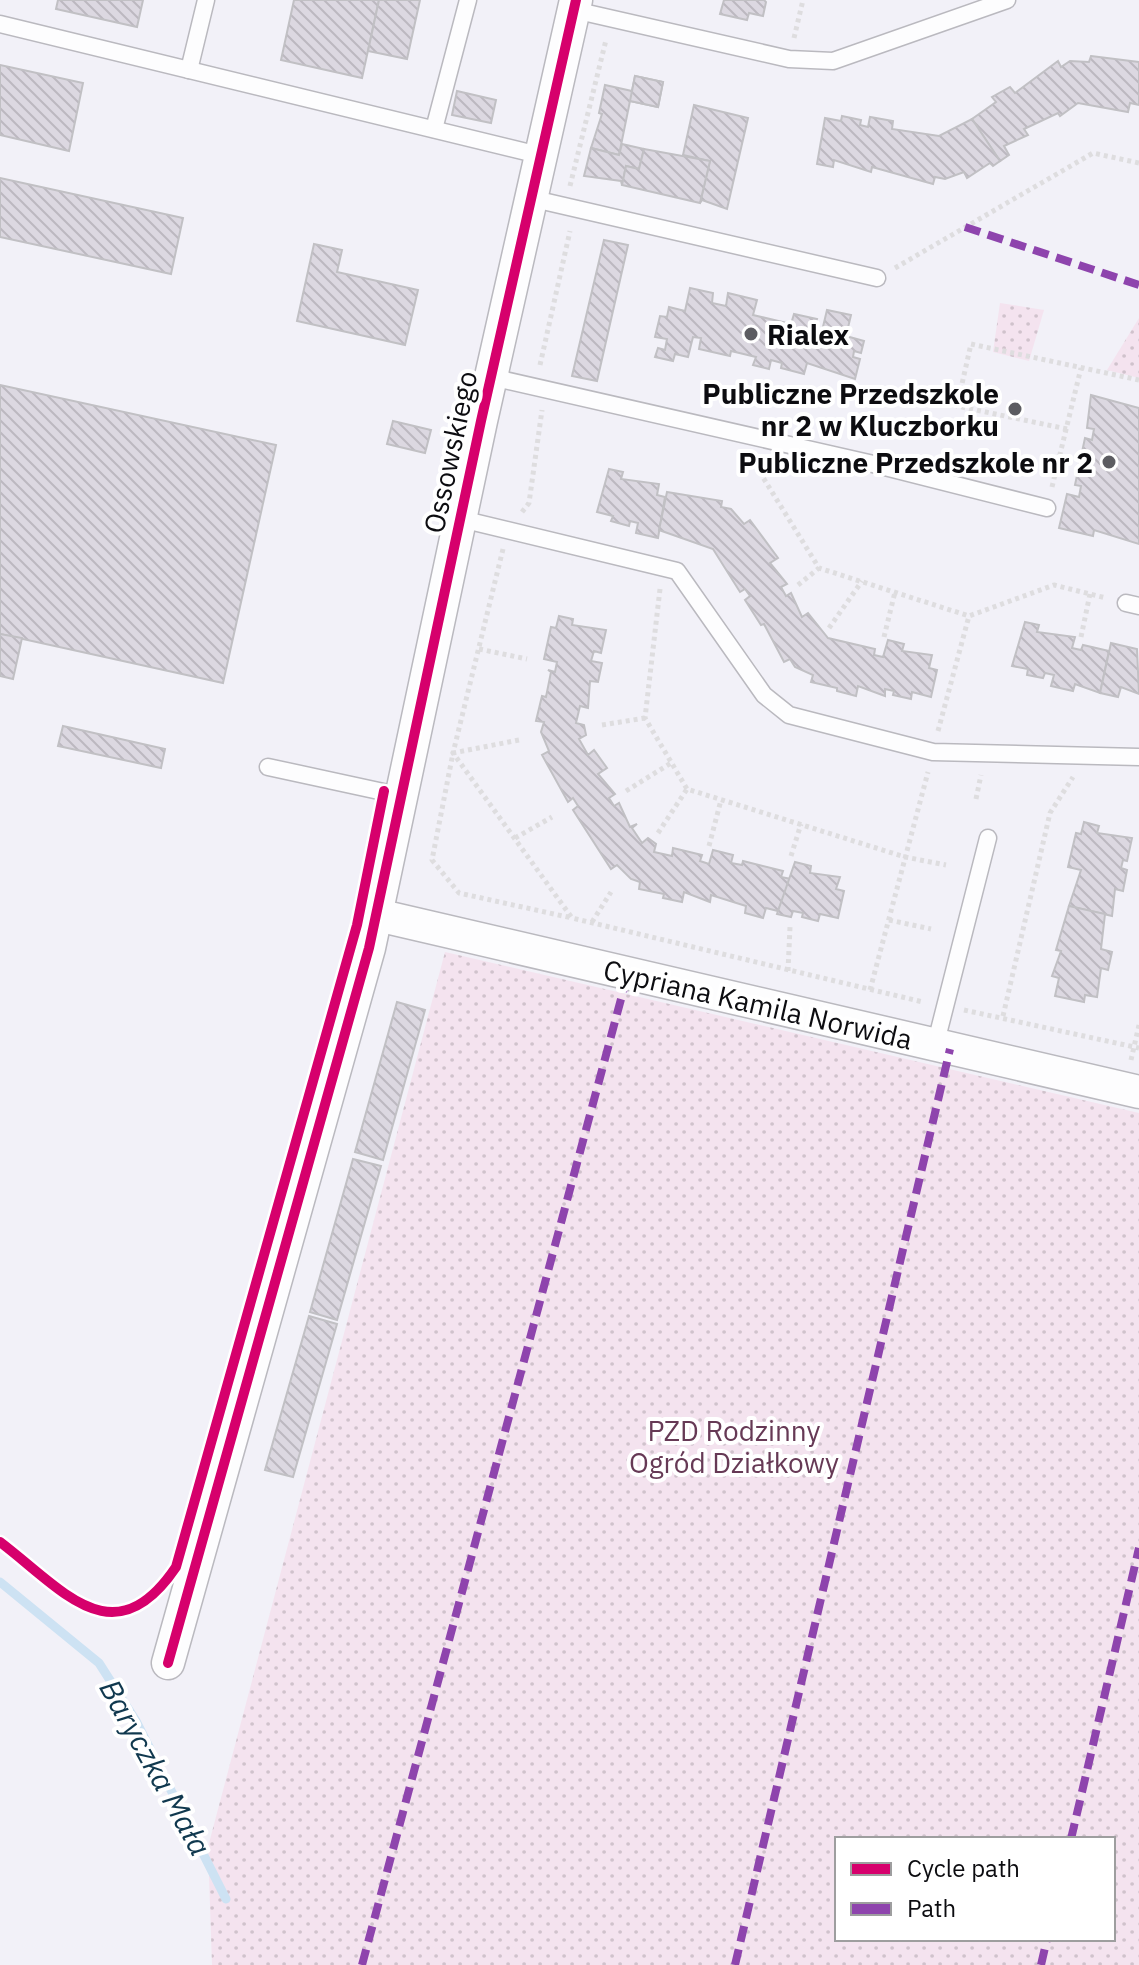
<svg xmlns="http://www.w3.org/2000/svg" width="1139" height="1965" viewBox="0 0 1139 1965" font-family="'IBM Plex Sans',sans-serif">
<style>
.green{fill:url(#green-dots);fill-rule:evenodd}
.lines{fill:none;stroke-linecap:round;stroke-linejoin:round}
.stream{stroke:#cde2f3;stroke-width:9}
.building{fill:url(#building-back-hatch);stroke:#c1c0c4;stroke-width:2}
.service-casing{stroke:#bab9bf;stroke-width:19}
.minor-casing{stroke:#bab9bf;stroke-width:35}
.path{stroke:#dedddf;stroke-width:5;stroke-dasharray:4 4;stroke-linecap:butt}
.service{stroke:#fdfdfe;stroke-width:16}
.minor{stroke:#fdfdfe;stroke-width:32}
.quiet{stroke:#8e44ad;stroke-width:8;stroke-dasharray:16 8;stroke-linecap:butt}
.cycleway-casing{stroke:#fff;stroke-width:15}
.cycleway{stroke:#d6006c;stroke-width:10}
.poi-dot{fill:#5c5c61;stroke:#fff;stroke-width:3}
.labels{text-anchor:middle;dominant-baseline:central;stroke-width:8;stroke-linejoin:round;paint-order:stroke}
.poi-label{font-size:28px;font-weight:bold;fill:#0c0c10;stroke:#fff;text-anchor:end}
.street-label{font-size:28px;fill:#0c0c10;stroke:#fff}
.park-label{font-size:28px;fill:#663955;stroke:#fff}
.water-label{font-size:30px;font-style:italic;fill:#10384e;stroke:#fff}
</style>
<defs>
<pattern id="green-dots" width="8" height="8" patternUnits="userSpaceOnUse" patternTransform="scale(2)"><rect width="8" height="8" fill="#f4e3ef"/><path d="M2 2h.1M6 6h.1" fill="none" stroke="#d0c2cc" stroke-width="1.8" stroke-linecap="round"/></pattern>
<pattern id="building-back-hatch" width="6" height="6" patternUnits="userSpaceOnUse" patternTransform="scale(2)"><rect width="6" height="6" fill="#dcd8e1"/><path d="M-1 5l2 2M0 0l6 6M5-1l2 2" fill="none" stroke="#bcb8c0"/></pattern>
</defs>
<rect width="100%" height="100%" fill="#f2f1f8"/>
<g class="green">
<path d="M1000,303L1044,310L1029,361L993,352Z"/>
<path d="M1139,318V378L1107,370Z"/>
<path d="M445,952L1139,1113V1965H212L208,1847ZM837,1839H1113V1939H837Z"/>
</g>
<g class="lines">
<path class="stream" d="M0,1582L99,1663L136,1721L226,1899"/>
</g>
<g class="building">
<path d="M58,0H143L137,27L56,9Z"/>
<path d="M294,0H379L362,78L281,60Z"/>
<path d="M379,0H420L407,59L368,51Z"/>
<path d="M724,0H764L766,2L763,16L749,13L747,20L720,14Z"/>
<path d="M1091,56L1139,62V105L1130,103L1128,112L1078,103L1060,116L1058,113L1024,129L1028,135L1004,146L1009,155L1000,161L972,119L996,102L992,97L1010,87L1015,93L1058,61L1061,67L1070,61L1089,62Z"/>
<path d="M0,65L83,83L69,151L0,135Z"/>
<path d="M635,76L663,82L658,107L630,101L619,155L591,148L602,114L599,113L605,85L632,91Z"/>
<path d="M635,76L663,82L658,107L630,101Z"/>
<path d="M457,91L496,100L491,123L452,115Z"/>
<path d="M694,105L748,118L727,209L702,200L700,203L710,161L683,155Z"/>
<path d="M842,116L861,120L860,125L868,127L870,117L893,121L892,129L939,136L972,119L1000,161L993,166L990,163L967,178L964,172L945,179L935,177L933,184L872,167L871,172L834,160L833,167L817,164L825,118L841,121Z"/>
<path d="M622,144L644,149L639,169L626,166L622,185L621,181L584,176L591,148L619,155Z"/>
<path d="M644,149L710,161L700,203L622,185L626,166L639,169Z"/>
<path d="M0,178L183,218L171,274L0,237Z"/>
<path d="M604,240L628,245L597,381L572,376Z"/>
<path d="M314,244L342,250L337,272L418,290L405,345L297,321Z"/>
<path d="M690,288L713,293L712,303L726,306L728,293L757,300L753,315L791,324L794,314L817,319L814,330L822,331L827,310L851,315L846,336L864,341L861,353L854,351L853,357L860,359L855,379L807,363L804,374L781,368L782,363L771,360L769,369L753,365L756,357L731,351L730,356L699,349L701,338L693,337L688,357L675,354L673,361L655,357L658,348L665,350L667,339L655,337L660,316L667,317L669,307L685,311Z"/>
<path d="M0,385L276,445L223,683L0,634Z"/>
<path d="M1091,395L1139,408V544L1094,530L1093,536L1059,528L1067,494L1079,497L1081,486L1075,485L1085,438L1092,440L1094,429L1087,428Z"/>
<path d="M393,421L431,430L425,453L387,444Z"/>
<path d="M609,469L623,472L621,479L659,484L657,495L665,497L658,538L636,533L638,523L630,521L629,526L611,521L613,516L597,512Z"/>
<path d="M667,492L722,501L721,507L731,509L744,524L750,520L778,558L770,563L787,584L781,587L786,596L791,593L802,617L808,613L828,638L875,649L874,655L883,657L888,640L904,644L902,651L932,655L929,668L937,670L931,697L912,692L911,699L893,695L894,691L885,689V696L858,686L856,696L837,691V688L811,682L813,675L795,667L790,659L784,662L764,624L761,625L745,600L750,596L745,589L740,592L713,549L659,530Z"/>
<path d="M559,616L573,619L572,625L606,630L601,653L594,651L591,661L602,663L598,682L590,681L588,708L580,706L576,723L584,725L586,735L579,739L588,755L594,750L607,768L598,774L615,794L609,798L614,806L619,803L630,827L637,824L632,828L642,843L648,838L656,844L654,852L672,856L673,848L702,855L700,861L709,864L713,850L733,855L731,863L742,865L743,861L783,871L781,877L791,879L778,911L766,908L763,918L745,913L746,906L711,895L710,902L684,892L682,902L663,898L664,894L639,889L640,882L631,879L617,865L611,869L573,810L578,806L573,798L568,802L542,755L549,751L541,732L544,722L536,721L542,696L546,697L551,672L548,670L555,672L557,662L544,659L551,627L556,628Z"/>
<path d="M1025,622L1039,625L1037,632L1075,637L1072,648L1081,650L1083,645L1109,651L1100,693L1075,684L1073,691L1051,686L1054,675L1045,673L1043,678L1027,675L1028,669L1012,666Z"/>
<path d="M0,634L22,638L13,679L0,676Z"/>
<path d="M1111,643L1137,649L1139,694L1121,687L1118,697L1100,693Z"/>
<path d="M63,726L165,749L161,768L58,746Z"/>
<path d="M1084,822L1099,826L1097,833L1132,838L1127,861L1123,860L1121,868L1127,870L1123,891L1115,889L1112,916L1069,906L1081,870L1068,867L1076,833L1081,834Z"/>
<path d="M795,862L811,866L810,873L840,877L836,889L844,891L838,918L820,914L818,921L802,917L803,913L793,911L791,917L777,914Z"/>
<path d="M1069,906L1105,914L1101,949L1112,952L1108,970L1101,968L1097,997L1085,995L1084,1002L1055,996L1059,978L1052,976L1061,951L1056,950Z"/>
<path d="M397,1002L425,1010L383,1160L355,1152Z"/>
<path d="M353,1159L381,1166L337,1320L310,1312Z"/>
<path d="M309,1316L337,1324L293,1477L265,1470Z"/>
</g>
<g class="lines">
<g class="service-casing">
<g id="service">
<path d="M574,10L789,59L833,61L1007,0"/>
<path d="M0,24L543,156"/>
<path d="M189,70L206,0"/>
<path d="M434,129L468,0"/>
<path d="M534,199L877,278"/>
<path d="M491,377L869,463L1047,508"/>
<path d="M461,519L677,571L764,695L789,715L933,752L1139,757"/>
<path d="M1126,603L1139,606"/>
<path d="M268,767L402,796"/>
<path d="M935,1046L988,838"/>
</g>
</g>
<g class="minor-casing">
<g id="minor">
<path d="M377,915L1139,1092"/>
<path d="M168,1663L369,948L481,421L576,0"/>
</g>
</g>
<g class="path">
<path d="M794,38L803,0"/>
<path d="M570,186L606,40"/>
<path d="M895,268L1093,153L1139,163"/>
<path d="M540,365L570,231"/>
<path d="M1067,429L957,406L971,344L1139,380"/>
<path d="M751,458L819,568L969,616L1054,585L1106,598"/>
<path d="M1052,487L1081,368"/>
<path d="M522,512L529,503L542,410"/>
<path d="M503,549L453,753L572,918L923,1002"/>
<path d="M798,585L819,568"/>
<path d="M660,589L645,718L687,789L905,857L946,865"/>
<path d="M829,628L862,581"/>
<path d="M884,637L895,592"/>
<path d="M1081,637L1090,594"/>
<path d="M479,649L527,659"/>
<path d="M602,725L645,718"/>
<path d="M938,731L969,616"/>
<path d="M519,740L453,753L432,860L459,893L572,918"/>
<path d="M626,791L671,763"/>
<path d="M976,799L981,775"/>
<path d="M658,833L687,789"/>
<path d="M515,838L552,817"/>
<path d="M709,846L721,800"/>
<path d="M791,856L801,824"/>
<path d="M889,920L931,929"/>
<path d="M592,922L611,892"/>
<path d="M788,971L790,927"/>
<path d="M870,990L928,772"/>
<path d="M964,1010L1139,1048"/>
<path d="M1003,1016L1050,813L1073,777"/>
<path d="M1131,1060L1139,1025"/>
</g>
<use href="#service" class="service"/>
<use href="#minor" class="minor"/>
<g class="quiet">
<path d="M965,227L1139,285"/>
<path d="M1071,1839L1139,1548"/>
<path d="M362,1965L628,973"/>
<path d="M735,1965L950,1049"/>
<path d="M1041,1965L1047,1939"/>
</g>
<g class="cycleway-casing">
<g id="cycleway">
<path d="M0,1542C62,1589 114,1659 176,1567L357,925L384,791"/>
<path d="M168,1663L369,948L481,421L576,0"/>
</g>
</g>
<use href="#cycleway" class="cycleway"/>
</g>
<g class="poi-dot">
<circle cx="751" cy="334" r="8"/>
<circle cx="1015" cy="409" r="8"/>
<circle cx="1109" cy="462" r="8"/>
</g>
<g class="labels">
<g class="poi-label">
<text x="767" y="334" text-anchor="start">Rialex</text>
<text x="999" y="393">Publiczne Przedszkole<tspan x="999" dy="32">nr 2 w Kluczborku</tspan></text>
<text x="1093" y="462">Publiczne Przedszkole nr 2</text>
</g>
<g class="street-label">
<text transform="translate(450 452) rotate(-78)">Ossowskiego</text>
<text transform="translate(758 1004) rotate(13)">Cypriana Kamila Norwida</text>
</g>
<g class="park-label">
<text x="734" y="1430">PZD Rodzinny<tspan x="734" dy="32">Ogród Działkowy</tspan></text>
</g>
<g class="water-label">
<text transform="translate(156 1767) rotate(61)">Baryczka Mała</text>
</g>
</g>
<rect x="835" y="1837" width="280" height="104" fill="#ffffff" stroke="#9e9e9f" stroke-width="2"/>
<rect x="851" y="1863" width="40" height="12" fill="#d6006c" stroke="#9e9e9f" stroke-width="2"/>
<text x="907" y="1877" font-size="24" fill="#0c0c10">Cycle path</text>
<rect x="851" y="1903" width="40" height="12" fill="#8e44ad" stroke="#9e9e9f" stroke-width="2"/>
<text x="907" y="1917" font-size="24" fill="#0c0c10">Path</text>
</svg>
